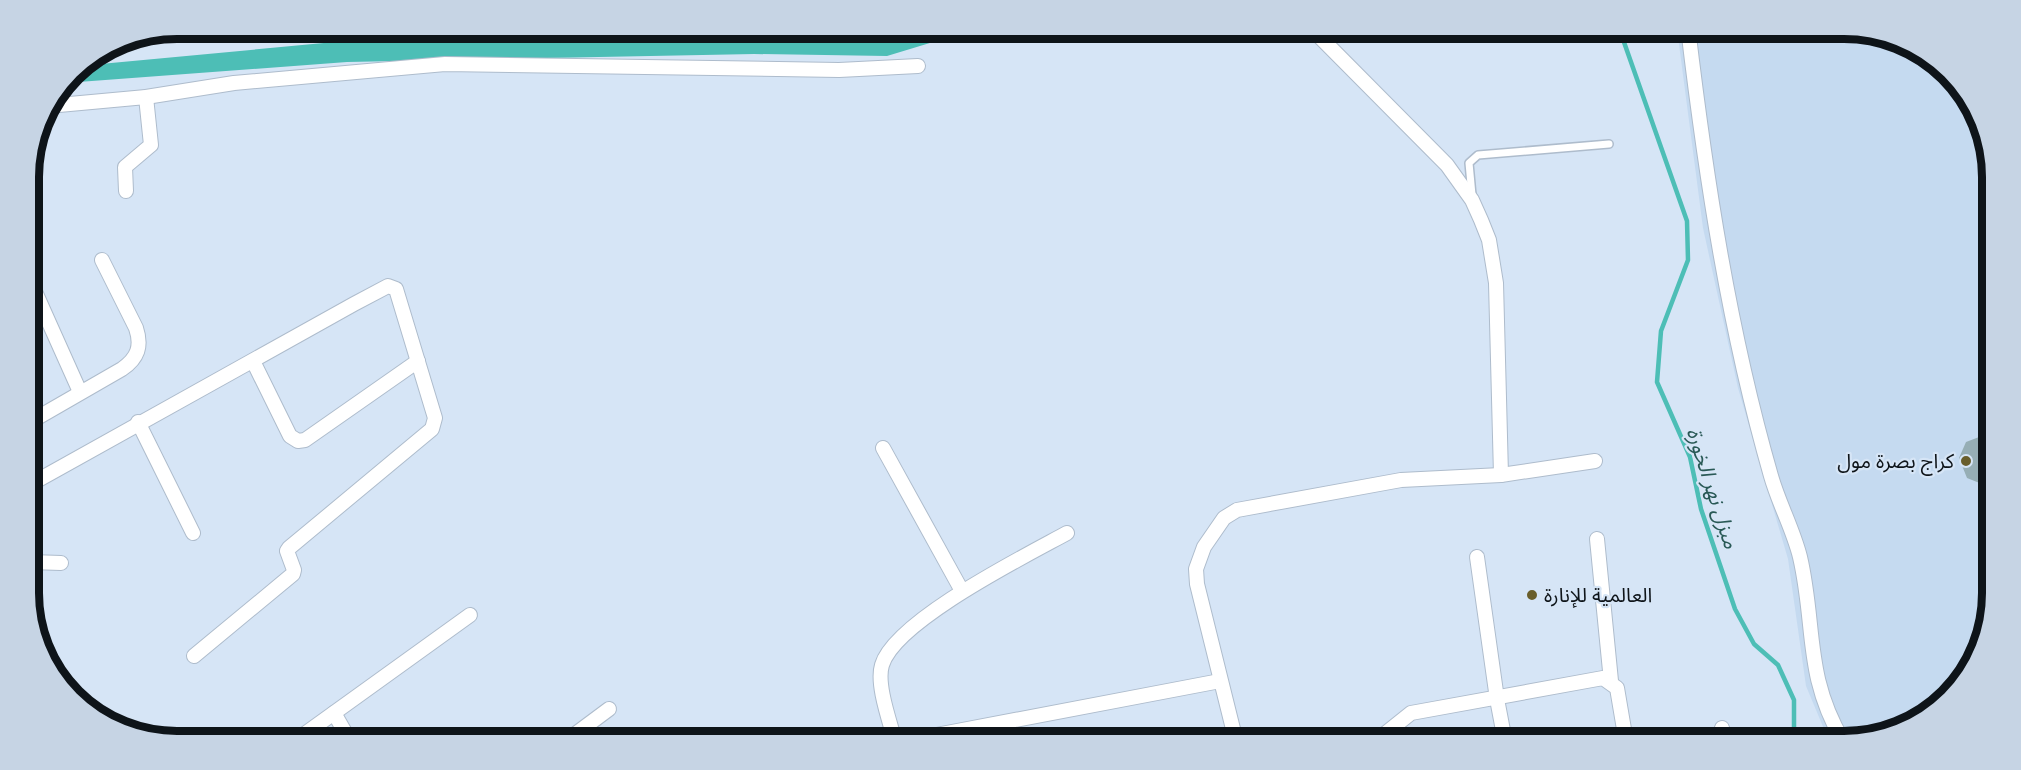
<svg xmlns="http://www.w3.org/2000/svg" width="2021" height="770" viewBox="0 0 2021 770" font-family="Raleway,'Noto Sans Arabic',sans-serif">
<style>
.built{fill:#c5daf0}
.water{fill:#4dbeb6}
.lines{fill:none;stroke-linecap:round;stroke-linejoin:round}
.stream{stroke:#4dbeb6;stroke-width:4.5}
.building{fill:#96aeb5}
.service-casing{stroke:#aebccc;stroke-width:10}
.minor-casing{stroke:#aebccc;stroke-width:16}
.service{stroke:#fff;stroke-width:7}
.minor{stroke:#fff;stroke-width:14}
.poi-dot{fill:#695e2b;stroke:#d6e5f6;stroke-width:2}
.labels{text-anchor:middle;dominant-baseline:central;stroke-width:4.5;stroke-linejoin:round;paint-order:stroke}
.poi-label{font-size:20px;fill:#0e1419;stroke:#d6e5f6;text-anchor:end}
.water-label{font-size:21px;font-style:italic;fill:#295956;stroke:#d6e5f6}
.rim{fill:none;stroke:#0e1419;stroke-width:8}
</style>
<rect width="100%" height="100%" fill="#d6e5f6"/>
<path class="built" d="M1677,29H1844L1904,45L1956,79L1991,158L1985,640L1934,711L1853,741H1829L1806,686L1788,559L1738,388L1703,228Z"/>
<path class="water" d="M609,28L976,29L887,56L754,54L347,62L65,83L79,66L420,34Z"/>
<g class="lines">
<path class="stream" d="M1619,28L1687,221L1688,260L1661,331L1657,382L1690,457L1701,509L1735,609L1754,644L1778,665L1794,700V741"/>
</g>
<path class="building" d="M1987,434V486L1967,478L1959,458L1966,442Z"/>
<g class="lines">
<g class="service-casing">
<path id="service" d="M1472,195L1469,163L1478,155L1609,144"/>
</g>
<g class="minor-casing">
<g id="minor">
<path d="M1311,28L1447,165L1472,200L1481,220L1489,240L1496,283L1501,475"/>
<path d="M1688,28C1706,179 1729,330 1771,476C1779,504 1793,529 1800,557C1816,626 1804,675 1843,741"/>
<path d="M48,106L146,97L234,83L445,64L839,70L918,66"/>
<path d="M126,191L125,167L151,145L146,97"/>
<path d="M29,278L80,392"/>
<path d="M253,361L290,436L298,441L305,440L418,361"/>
<path d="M30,422L122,369C138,358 142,346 136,328L102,260"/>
<path d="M138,422L193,533"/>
<path d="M883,448L962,591"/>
<path d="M31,484L354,304L388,286L396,289L435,418L432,429L289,548L287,551L294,570L293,574L194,656"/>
<path d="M1597,539L1611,681"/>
<path d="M1477,557L1497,699L1505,741"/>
<path d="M31,562L61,563"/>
<path d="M334,713L350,741"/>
<path d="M1722,728L1725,741"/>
<path d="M295,741L470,615"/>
<path d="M566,741L609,709"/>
<path d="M895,741C890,722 876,684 882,665C895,621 1025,556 1067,533"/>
<path d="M905,741L1220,681"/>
<path d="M1236,741L1197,584L1196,569L1204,547L1224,518L1237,510L1401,480L1501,475L1595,461"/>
<path d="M1355,741L1381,737L1411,713L1603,678L1617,688L1626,741"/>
</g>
</g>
<use href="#service" class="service"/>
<use href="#minor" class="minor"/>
</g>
<g class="poi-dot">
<circle cx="1966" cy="461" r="6"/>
<circle cx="1532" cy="595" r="6"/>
</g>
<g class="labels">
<g class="poi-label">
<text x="1954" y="461">كراج بصرة مول</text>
<text x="1544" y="595" text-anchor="start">العالمية للإنارة</text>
</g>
<g class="water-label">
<text transform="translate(1713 488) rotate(72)">مبزل نهر الخورة</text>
</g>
</g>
<path d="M0 0H2021V770H0ZM177 39H1844A138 138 0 0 1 1982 177V593A138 138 0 0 1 1844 731H177A138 138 0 0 1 39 593V177A138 138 0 0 1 177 39Z" fill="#c6d4e4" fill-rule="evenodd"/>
<path class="rim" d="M177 39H1844A138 138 0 0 1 1982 177V593A138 138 0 0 1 1844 731H177A138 138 0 0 1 39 593V177A138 138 0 0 1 177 39Z"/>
</svg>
